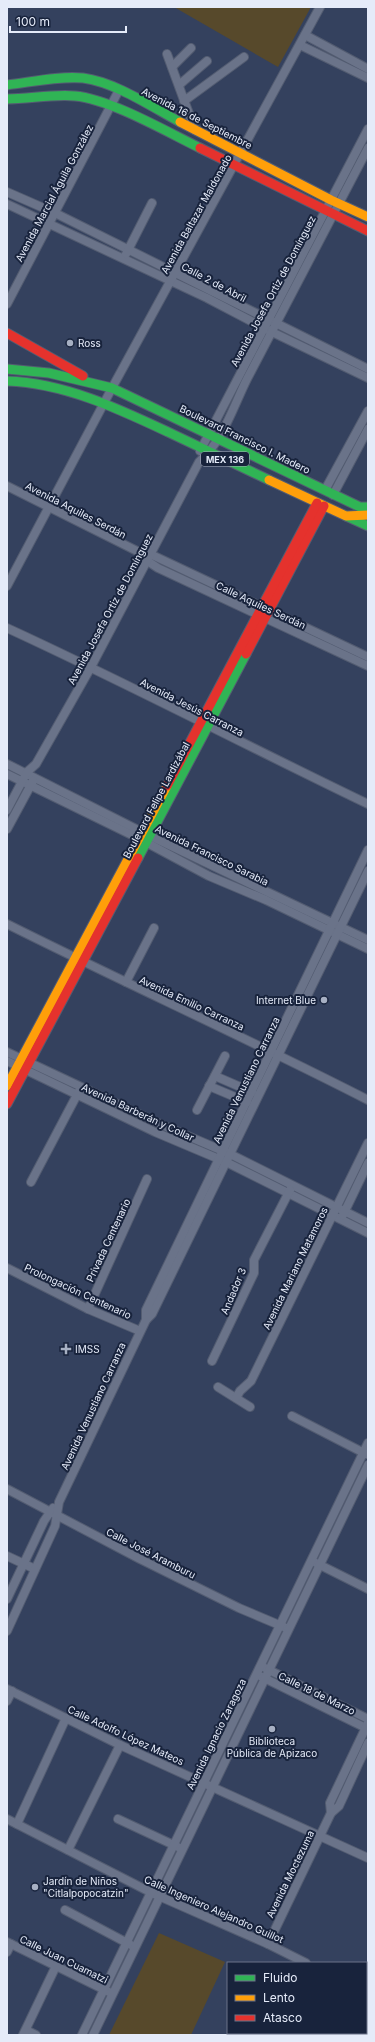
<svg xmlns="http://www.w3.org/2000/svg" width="375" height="2042" viewBox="0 0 375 2042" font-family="Inter,sans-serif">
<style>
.green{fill:#57492b}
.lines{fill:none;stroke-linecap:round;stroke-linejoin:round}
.street-casing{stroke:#535c71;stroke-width:10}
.fast-casing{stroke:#535c71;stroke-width:11}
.slow-casing{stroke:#535c71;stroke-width:11}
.jam-casing{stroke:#535c71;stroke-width:11}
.street{stroke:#6a7389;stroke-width:8}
.fast{stroke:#30b455;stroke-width:9}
.slow{stroke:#ff9f0a;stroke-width:9}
.jam{stroke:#e5322d;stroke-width:9}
.poi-dot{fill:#a7b0c3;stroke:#18233c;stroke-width:1.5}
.labels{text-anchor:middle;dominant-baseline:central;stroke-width:4;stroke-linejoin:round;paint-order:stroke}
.shield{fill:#18233c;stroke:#a8afc0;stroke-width:1}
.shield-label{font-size:9px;font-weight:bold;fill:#e5ebf9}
.street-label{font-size:10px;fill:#e5ebf9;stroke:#18233c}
.poi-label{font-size:10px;fill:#e5ebf9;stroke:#18233c;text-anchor:start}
</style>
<rect width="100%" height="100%" fill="#34415e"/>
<g class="green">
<path d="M174,7H311L278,67Z"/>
<path d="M159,1933L225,1962L191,2035H109Z"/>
</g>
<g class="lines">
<g class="street-casing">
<g id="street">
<path d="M305,35L368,69"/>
<path d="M300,45L368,78"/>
<path d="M167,54L195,130"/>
<path d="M172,67L191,48"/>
<path d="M179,85L207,61"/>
<path d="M184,101L244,57"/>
<path d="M7,192L55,213L368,369"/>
<path d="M7,204L207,298L272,332L368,378"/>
<path d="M126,254L152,203"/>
<path d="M7,304L119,90"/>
<path d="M200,451L368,129"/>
<path d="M7,486L137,551L150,554L368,657"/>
<path d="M325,490L368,411"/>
<path d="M333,495L368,429"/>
<path d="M143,558L158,568L368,666"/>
<path d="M7,586L112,388L320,7"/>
<path d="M7,628C129,684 247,746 368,804"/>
<path d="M7,764L150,836L368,940"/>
<path d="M7,774L138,838L209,876L266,900L368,949"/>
<path d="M7,810L27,772L36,764L91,667L199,462C223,441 233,407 247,379C287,302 327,225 368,148"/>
<path d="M7,829L33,781"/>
<path d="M7,924C127,984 249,1039 368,1100"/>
<path d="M126,982L154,928"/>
<path d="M7,1052L160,1124L230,1154L368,1223"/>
<path d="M7,1061L155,1132L226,1162L368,1233"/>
<path d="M215,1076L252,1092"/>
<path d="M209,1086L247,1102"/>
<path d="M197,1110L225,1056"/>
<path d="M31,1182L79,1091"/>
<path d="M343,1215L368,1163"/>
<path d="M7,1268L88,1309L140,1331"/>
<path d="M88,1309L147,1179"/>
<path d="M146,1320L152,1314L368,871"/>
<path d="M212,1361L254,1273V1260L290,1190"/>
<path d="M218,1387L250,1407"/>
<path d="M236,1398L240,1391L251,1381L368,1143"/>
<path d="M292,1416L366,1454"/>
<path d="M7,1489L140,1559L239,1608L284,1627"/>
<path d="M7,1556L35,1569"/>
<path d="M316,1563L368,1589"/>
<path d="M7,1599L44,1521L53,1508"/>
<path d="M7,1631L55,1526L59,1502L146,1320V1310L368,850"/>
<path d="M265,1668L368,1719"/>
<path d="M260,1676L368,1729"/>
<path d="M7,1689L120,1745L368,1858"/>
<path d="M7,1701L12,1691"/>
<path d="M331,1813L330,1803L368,1723"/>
<path d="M7,1819L152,1893L268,1944L306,1963"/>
<path d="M118,1819L178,1847"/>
<path d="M17,1824L66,1718"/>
<path d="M68,1850L120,1745"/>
<path d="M65,1910L131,1945"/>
<path d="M7,1942L109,1992"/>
<path d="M268,1944L331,1813L339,1806L368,1743"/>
<path d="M7,1952L11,1944"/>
<path d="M366,1992L368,1993"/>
<path d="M26,2030L36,2035"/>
<path d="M366,2031L368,2027"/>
<path d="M23,2035L56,1966"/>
<path d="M82,2035L368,1443"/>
<path d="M93,2035L368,1465"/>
</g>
</g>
<g class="fast-casing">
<g id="fast">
<path d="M7,85C32,82 58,76 83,78C115,82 152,107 180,122"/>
<path d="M7,99C29,99 52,94 75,96C110,99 167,132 200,148"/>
<path d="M7,369L49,373L112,388L360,507H368"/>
<path d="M7,381C64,383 117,408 168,432C202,448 235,464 269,480"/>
<path d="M346,516L368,526"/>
<path d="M138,858L246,654"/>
</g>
</g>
<g class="slow-casing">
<g id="slow">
<path d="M180,122L331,200L368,217"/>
<path d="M269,480L346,516L368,515"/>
<path d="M7,1086L167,786"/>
</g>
</g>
<g class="jam-casing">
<g id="jam">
<path d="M200,148L368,231"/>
<path d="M7,333L83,376"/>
<path d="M246,654L324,506"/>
<path d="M167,786L317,503"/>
<path d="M7,1104L138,858"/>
</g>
</g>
<use href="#street" class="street"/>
<use href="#fast" class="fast"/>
<use href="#slow" class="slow"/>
<use href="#jam" class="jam"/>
</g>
<g class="poi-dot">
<circle cx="70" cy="343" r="4"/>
<circle cx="324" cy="1000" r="4"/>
<path d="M64 1343h4v4h4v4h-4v4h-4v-4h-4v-4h4z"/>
<circle cx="272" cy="1729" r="4"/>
<circle cx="35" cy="1887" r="4"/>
</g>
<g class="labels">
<rect class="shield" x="201" y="452" width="48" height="14" rx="3"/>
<g class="shield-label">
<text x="225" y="459">MEX 136</text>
</g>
<g class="street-label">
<text transform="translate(197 118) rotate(27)">Avenida 16 de Septiembre</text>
<text transform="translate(54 193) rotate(-62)">Avenida Marcial Águila González</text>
<text transform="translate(196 214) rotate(-61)">Avenida Baltazar Maldonado</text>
<text transform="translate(214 282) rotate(28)">Calle 2 de Abril</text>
<text transform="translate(273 291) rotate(-62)">Avenida Josefa Ortiz de Domínguez</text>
<text transform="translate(245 439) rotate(26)">Boulevard Francisco I. Madero</text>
<text transform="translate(76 510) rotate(27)">Avenida Aquiles Serdán</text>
<text transform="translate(261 605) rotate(25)">Calle Aquiles Serdán</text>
<text transform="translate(110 609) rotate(-62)">Avenida Josefa Ortiz de Domínguez</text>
<text transform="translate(192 707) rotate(27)">Avenida Jesús Carranza</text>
<text transform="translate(156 800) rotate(-62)">Boulevard Felipe Lardizábal</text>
<text transform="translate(212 855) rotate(26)">Avenida Francisco Sarabia</text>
<text transform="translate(192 1003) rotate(25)">Avenida Emilio Carranza</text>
<text transform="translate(246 1080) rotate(-64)">Avenida Venustiano Carranza</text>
<text transform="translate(138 1112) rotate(25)">Avenida Barberán y Collar</text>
<text transform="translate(108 1240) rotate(-65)">Privada Centenario</text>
<text transform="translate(295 1268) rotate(-64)">Avenida Mariano Matamoros</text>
<text transform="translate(78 1291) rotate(25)">Prolongación Centenario</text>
<text transform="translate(233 1291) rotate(-67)">Andador 3</text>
<text transform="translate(93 1406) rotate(-65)">Avenida Venustiano Carranza</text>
<text transform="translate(151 1553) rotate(27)">Calle José Aramburu</text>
<text transform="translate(317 1693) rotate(26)">Calle 18 de Marzo</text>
<text transform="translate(216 1734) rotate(-64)">Avenida Ignacio Zaragoza</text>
<text transform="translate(126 1735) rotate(25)">Calle Adolfo López Mateos</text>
<text transform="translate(290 1874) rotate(-64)">Avenida Moctezuma</text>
<text transform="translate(214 1909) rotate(24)">Calle Ingeniero Alejandro Guillot</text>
<text transform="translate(64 1959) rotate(26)">Calle Juan Cuamatzi</text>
</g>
<g class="poi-label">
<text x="78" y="343">Ross</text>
<text x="316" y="1000" text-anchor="end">Internet Blue</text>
<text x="75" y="1349">IMSS</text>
<text x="272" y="1741" text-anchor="middle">Biblioteca<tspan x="272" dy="12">Pública de Apizaco</tspan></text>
<text x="43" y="1881">Jardín de Niños<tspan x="43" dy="12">"Citlalpopocatzin"</tspan></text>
</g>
</g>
<rect width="375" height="2042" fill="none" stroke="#e5ebf9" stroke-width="16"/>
<rect x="227" y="1962" width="140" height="72" fill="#18233c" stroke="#6a7388"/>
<rect x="235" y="1975" width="20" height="6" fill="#30b455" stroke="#6a7388"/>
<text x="263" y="1982" font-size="12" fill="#e5ebf9">Fluido</text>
<rect x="235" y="1995" width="20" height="6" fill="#ff9f0a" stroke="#6a7388"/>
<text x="263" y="2002" font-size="12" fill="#e5ebf9">Lento</text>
<rect x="235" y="2015" width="20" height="6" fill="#e5322d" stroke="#6a7388"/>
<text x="263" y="2022" font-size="12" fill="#e5ebf9">Atasco</text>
<path d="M10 26v6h116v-6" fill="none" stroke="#e5ebf9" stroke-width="2"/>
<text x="16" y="26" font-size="12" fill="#e5ebf9" stroke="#18233c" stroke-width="3" paint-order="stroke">100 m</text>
</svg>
